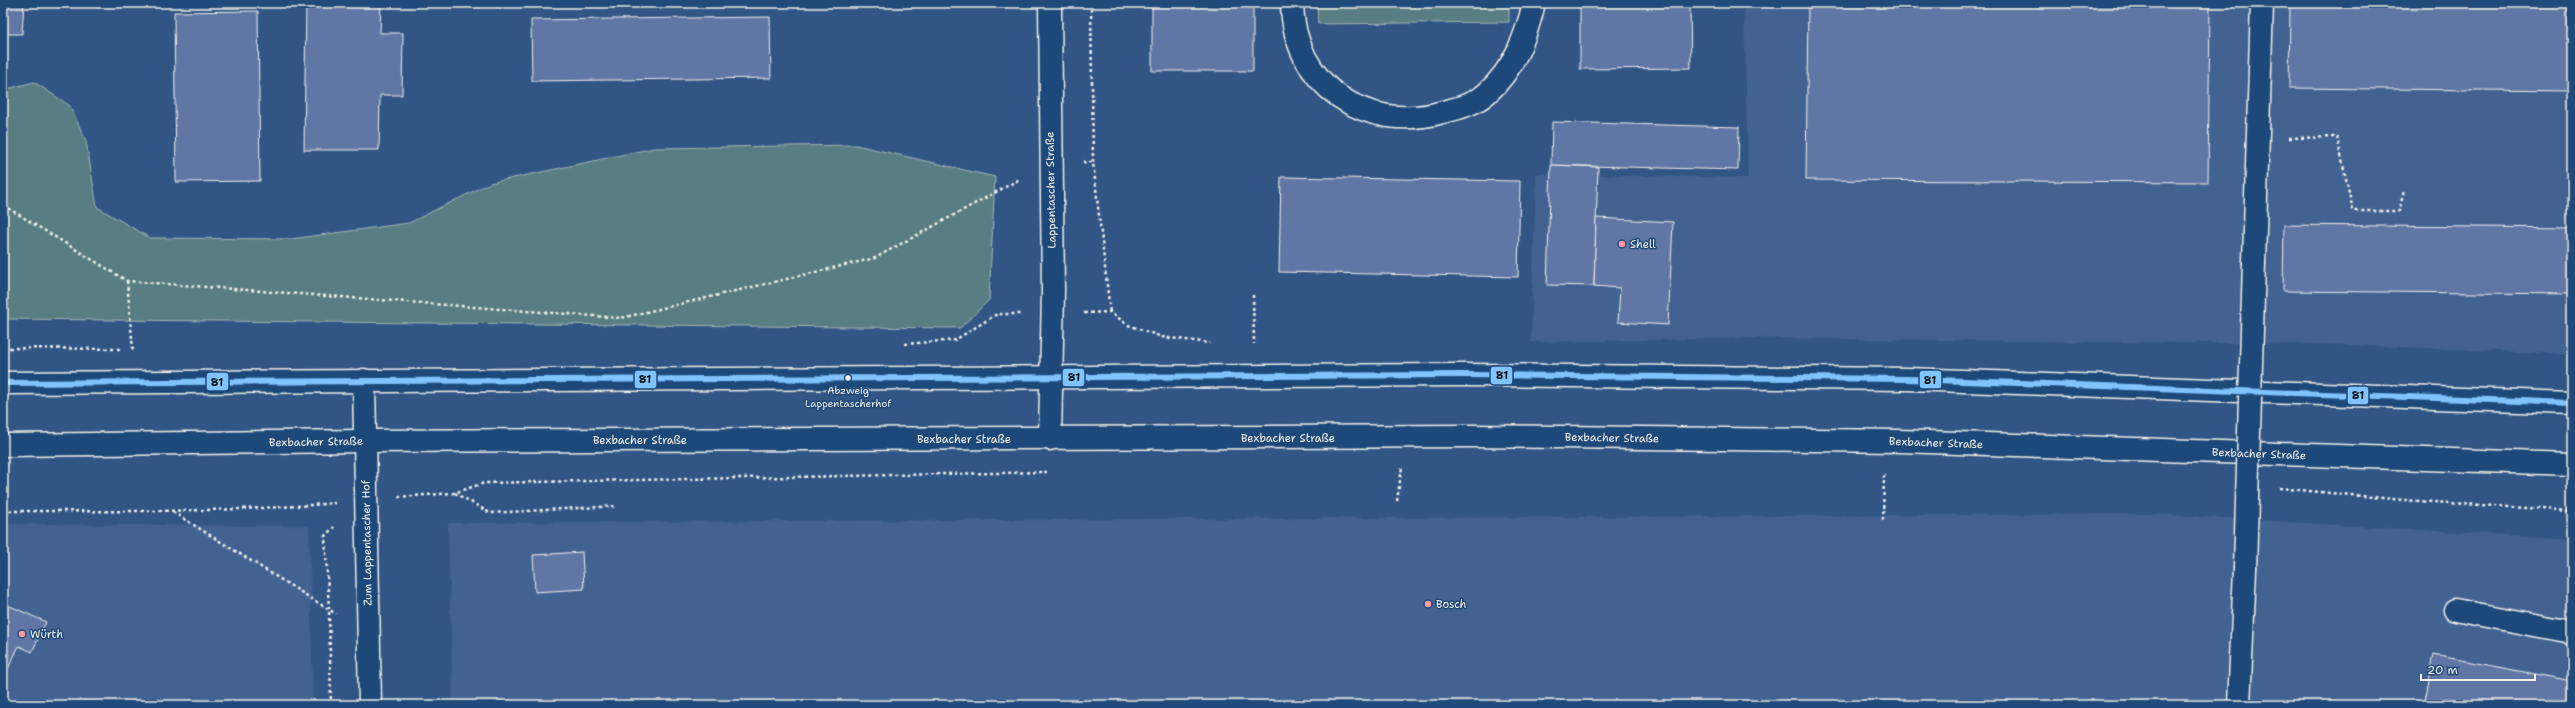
<svg xmlns="http://www.w3.org/2000/svg" width="2575" height="708" viewBox="0 0 2575 708" font-family="'Shantell Sans',sans-serif">
<style>
.built{fill:#436391}
.green{fill:#587d82;stroke:#a6b7b5}
.building{fill:#6077a5;stroke:#f4f1e8}
.lines{fill:none;stroke-linecap:round;stroke-linejoin:round}
.lane-casing{stroke:#f4f1e8;stroke-width:25}
.street-casing{stroke:#f4f1e8;stroke-width:25}
.primary-casing{stroke:#f4f1e8;stroke-width:25}
.path{stroke:#f4f1e8;stroke-width:2.5;stroke-dasharray:3 3;stroke-linecap:butt}
.lane{stroke:#1f4a7a;stroke-width:22}
.street{stroke:#1f4a7a;stroke-width:22}
.primary{stroke:#1f4a7a;stroke-width:22}
.lane-bridge-casing{stroke:#f4f1e8;stroke-width:25;stroke-linecap:butt}
.lane-bridge{stroke:#1f4a7a;stroke-width:22}
.bus-1-casing{stroke:#1f4a7a;stroke-width:9}
.bus-1{stroke:#80c4ff;stroke-width:6}
.poi-dot{fill:#ff9aa2;stroke:#1f4a7a;stroke-width:1.5}
.bus-dot{fill:#f4f1e8;stroke:#1f4a7a;stroke-width:1.5}
.labels{text-anchor:middle;dominant-baseline:central;stroke-width:3;stroke-linejoin:round;paint-order:stroke}
.bus-label{font-size:10px;fill:#f4f1e8;stroke:#1f4a7a}
.street-label{font-size:11px;fill:#f4f1e8;stroke:#1f4a7a}
.poi-label{font-size:11px;fill:#f4f1e8;stroke:#1f4a7a;text-anchor:start}
.line-badge{stroke:#1f4a7a;stroke-width:1.5}
.pale-badge-label{font-size:11px;text-anchor:middle;font-weight:bold;fill:#111}
</style>
<rect width="100%" height="100%" fill="#315686"/>
<filter id="ink" filterUnits="userSpaceOnUse"><feTurbulence type="fractalNoise" baseFrequency=".025" numOctaves="2"/><feDisplacementMap in="SourceGraphic" scale="8" xChannelSelector="R" yChannelSelector="G"/><feConvolveMatrix kernelMatrix="1 2 1 2 8 2 1 2 1" color-interpolation-filters="sRGB"/></filter>
<g filter="url(#ink)">
<g class="built">
<path d="M1744,3H2572V354L2324,344L1749,338L1531,342L1536,174L1748,178Z"/>
<path d="M2153,514L2572,539V705H453L448,523Z"/>
<path d="M3,524L309,526L313,705H3Z"/>
</g>
<g class="green">
<path d="M1317,3H1509V22L1318,24Z"/>
<path d="M34,82L70,106L86,141L97,207L150,238L291,239L409,223L490,183L654,148L856,145L995,177L989,300L960,328L3,319V90Z"/>
</g>
<g class="building">
<path d="M3,3H24L22,34H3Z"/>
<path d="M306,3H381L380,33H403L402,95H380L379,150H304Z"/>
<rect x="1152" y="3" width="101" height="68"/>
<path d="M1580,3H1690L1691,68L1580,69Z"/>
<path d="M1808,3H2210L2208,182L1806,180Z"/>
<path d="M2290,3H2572V91L2289,88Z"/>
<path d="M258,11L260,181L176,182L174,12Z"/>
<path d="M770,17L771,78L532,81L531,20Z"/>
<path d="M1552,122L1739,127L1738,170L1551,165Z"/>
<path d="M1551,165L1598,167L1594,286L1547,285Z"/>
<path d="M1281,177L1520,181L1518,277L1279,272Z"/>
<path d="M1596,218L1673,222L1668,325L1618,322L1620,288L1594,286Z"/>
<path d="M2284,225L2572,228V294L2283,291Z"/>
<path d="M582,552L584,589L535,592L533,555Z"/>
<path d="M3,603L46,622L32,652L19,646L3,679Z"/>
<path d="M2434,655L2572,681V705H2424Z"/>
</g>
<g class="lines">
<g class="lane-casing">
<g id="lane">
<path d="M2254,262L2262,3"/>
<path d="M2455,610L2572,632"/>
<path d="M2239,705L2245,569"/>
</g>
</g>
<g class="street-casing">
<g id="street">
<path d="M1050,3L1053,291L1050,439"/>
<path d="M1292,3C1293,85 1366,134 1443,112C1459,108 1475,104 1487,93C1514,69 1526,37 1534,3"/>
<path d="M364,380L370,705"/>
</g>
</g>
<g class="primary-casing">
<g id="primary">
<path d="M3,383L1462,375L1908,379L2572,403"/>
<path d="M3,445L366,441L1472,436L1899,441L2572,464"/>
</g>
</g>
<g class="path">
<path d="M1091,3L1093,162L1110,312"/>
<path d="M2289,138L2337,137L2353,211H2399L2404,191"/>
<path d="M1083,162H1093"/>
<path d="M3,205L127,281L621,318L875,258L1020,179"/>
<path d="M127,281L133,350"/>
<path d="M1253,295L1254,344"/>
<path d="M1084,313L1110,312L1128,325L1162,337L1210,343"/>
<path d="M905,344L955,340L997,314H1021"/>
<path d="M3,348L120,349"/>
<path d="M2279,488L2403,500L2572,511"/>
<path d="M455,493L490,513L617,506"/>
<path d="M398,497L454,493L484,483L1047,472"/>
<path d="M1397,501L1402,467"/>
<path d="M3,511C114,511 225,513 335,503"/>
<path d="M173,512L336,614"/>
<path d="M1883,520L1884,473"/>
<path d="M331,705L329,609L325,536L334,527"/>
</g>
<use href="#lane" class="lane"/>
<use href="#street" class="street"/>
<use href="#primary" class="primary"/>
<g class="lane-bridge-casing">
<path id="lane-bridge" d="M2245,569L2254,262"/>
</g>
<use href="#lane-bridge" class="lane-bridge"/>
<g class="bus-1-casing">
<path id="bus-1" d="M3,383L1462,375L1908,379L2572,403"/>
</g>
<use href="#bus-1" class="bus-1"/>
</g>
</g>
<g class="poi-dot">
<circle cx="1622" cy="244" r="4"/>
<circle cx="1428" cy="604" r="4"/>
<circle cx="22" cy="634" r="4"/>
</g>
<circle class="bus-dot" cx="848" cy="378" r="3.5"/>
<g class="labels">
<g class="bus-label">
<text x="848" y="390">Abzweig<tspan x="848" dy="13">Lappentascherhof</tspan></text>
</g>
<g class="street-label">
<text transform="translate(1051 190) rotate(-91)">Lappentascher Straße</text>
<text x="1288" y="438">Bexbacher Straße</text>
<text transform="translate(1612 438) rotate(1)">Bexbacher Straße</text>
<text x="964" y="439">Bexbacher Straße</text>
<text x="640" y="440">Bexbacher Straße</text>
<text transform="translate(316 442) rotate(-1)">Bexbacher Straße</text>
<text transform="translate(1936 443) rotate(2)">Bexbacher Straße</text>
<text transform="translate(2259 454) rotate(2)">Bexbacher Straße</text>
<text transform="translate(367 543) rotate(-91)">Zum Lappentascher Hof</text>
</g>
<g class="poi-label">
<text x="1630" y="244">Shell</text>
<text x="1436" y="604">Bosch</text>
<text x="30" y="634">Würth</text>
</g>
</g>
<g class="line-badge">
<rect x="1490" y="366" width="23" height="19" rx="4" fill="#80c4ff"/>
<rect x="1062" y="368" width="23" height="19" rx="4" fill="#80c4ff"/>
<rect x="634" y="370" width="23" height="19" rx="4" fill="#80c4ff"/>
<rect x="1919" y="370" width="23" height="19" rx="4" fill="#80c4ff"/>
<rect x="206" y="372" width="23" height="19" rx="4" fill="#80c4ff"/>
<rect x="2347" y="386" width="22" height="19" rx="4" fill="#80c4ff"/>
</g>
<g class="pale-badge-label">
<text x="1502" y="379">81</text>
<text x="1074" y="381">81</text>
<text x="645" y="383">81</text>
<text x="1930" y="384">81</text>
<text x="217" y="386">81</text>
<text x="2358" y="399">81</text>
</g>
<rect width="2575" height="708" fill="none" stroke="#1f4a7a" stroke-width="16"/>
<rect x="8" y="8" width="2559" height="692" fill="none" stroke="#f4f1e8" stroke-width="1.5" filter="url(#ink)"/>
<path d="M2421 674v6h114v-6" fill="none" stroke="#f4f1e8" stroke-width="2"/>
<text x="2427" y="674" font-size="12" fill="#f4f1e8" stroke="#1f4a7a" stroke-width="3" paint-order="stroke">20 m</text>
</svg>
